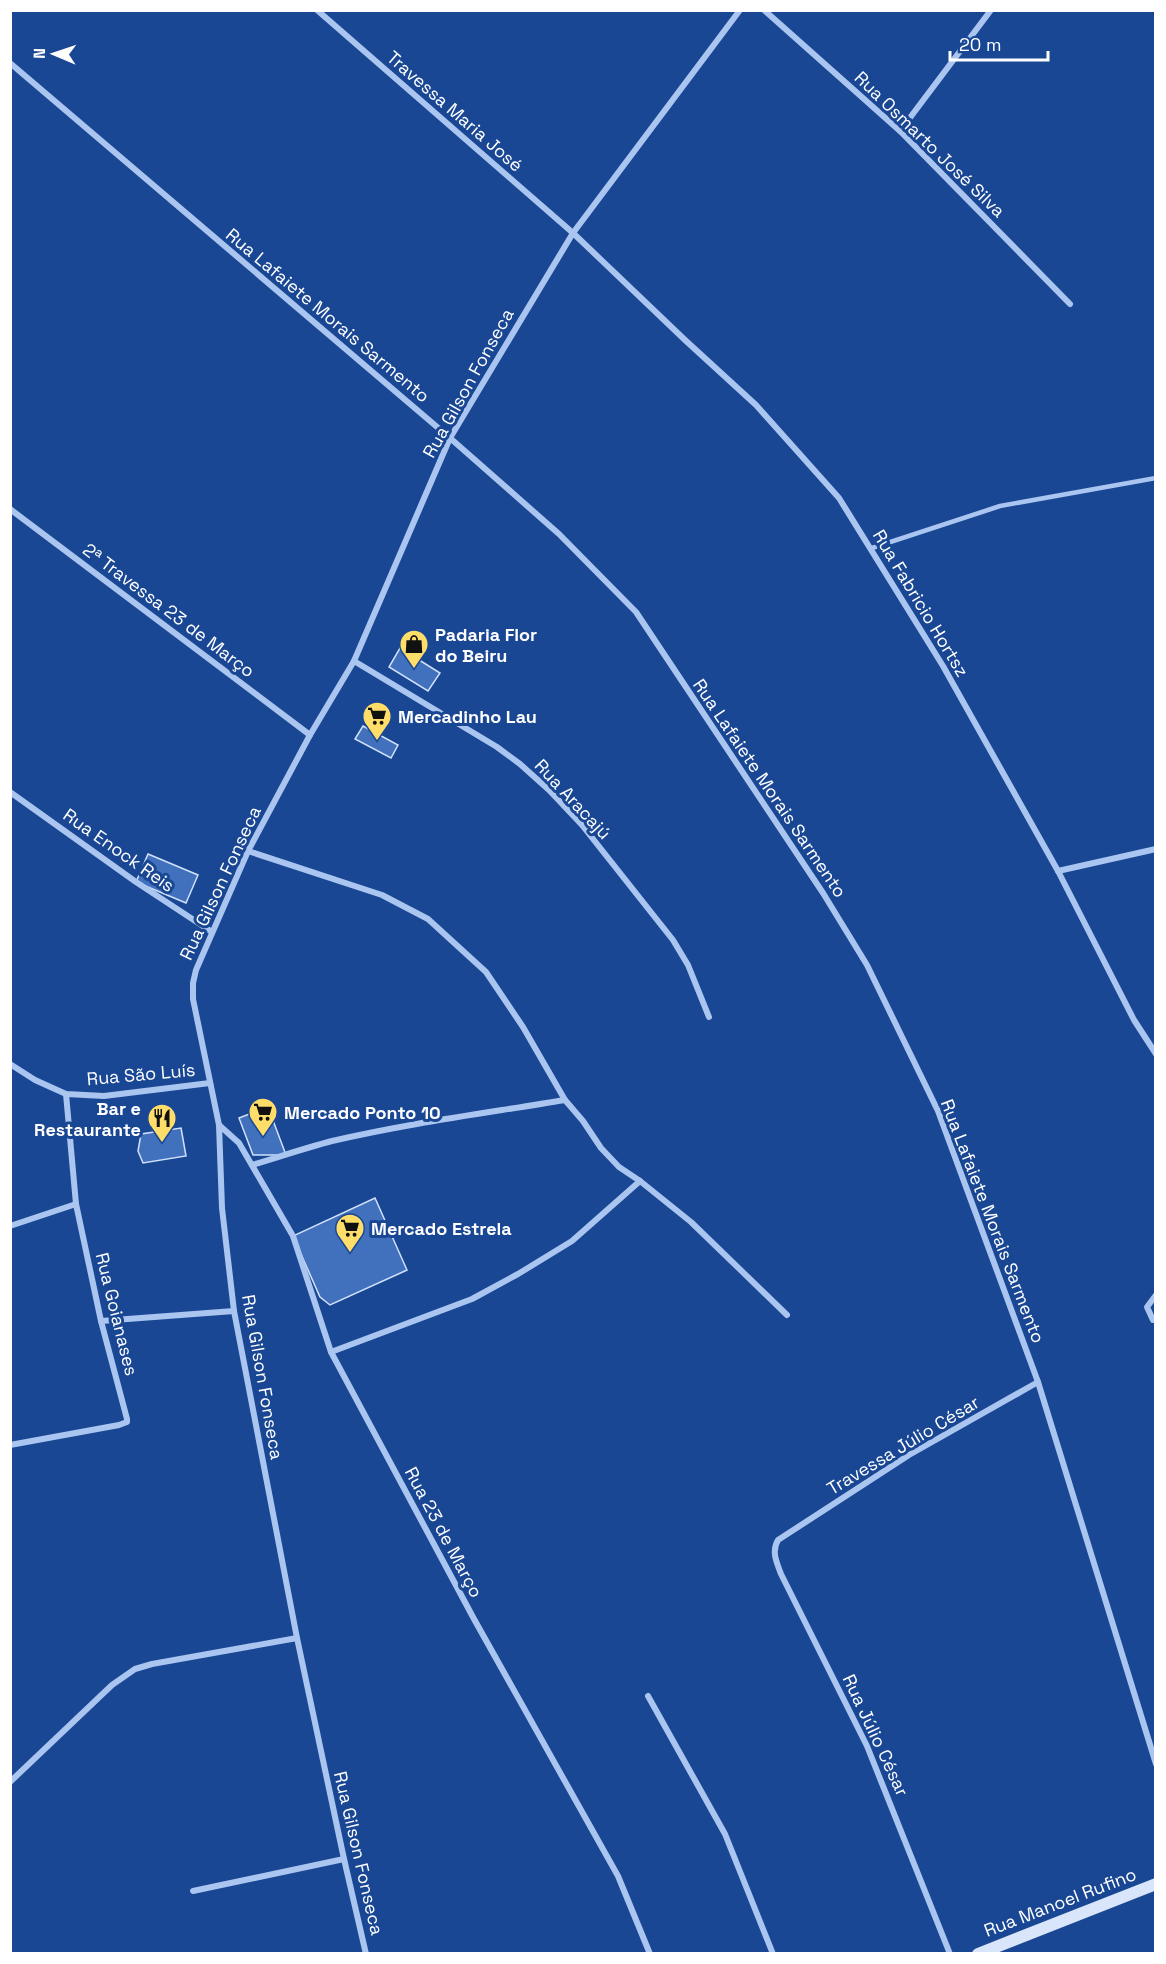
<svg xmlns="http://www.w3.org/2000/svg" width="1166" height="1964" viewBox="0 0 1166 1964" font-family="'Space Grotesk',sans-serif">
<style>
.building{fill:#4170bc;stroke:#d1e1fb;stroke-width:1.5}
.lines{fill:none;stroke-linecap:round;stroke-linejoin:round}
.service{stroke:#aac5f0;stroke-width:4.5}
.minor{stroke:#aac5f0;stroke-width:6}
.secondary{stroke:#d8e5fb;stroke-width:12}
.labels{text-anchor:middle;dominant-baseline:central;stroke-width:6;stroke-linejoin:round;paint-order:stroke}
.street-label{font-size:18px;fill:#fff;stroke:#194794}
.poi-label{font-size:18px;font-weight:bold;fill:#fff;stroke:#194794;text-anchor:start}
</style>
<rect width="100%" height="100%" fill="#194794"/>
<g class="building">
<path d="M400,648L440,673L428,691L389,667Z"/>
<path d="M363,726L398,745L391,758L355,739Z"/>
<path d="M148,854L198,875L186,903L136,882Z"/>
<path d="M268,1107L286,1155H253L239,1118Z"/>
<path d="M181,1128L186,1156L143,1163L138,1151L141,1134Z"/>
<path d="M375,1198L407,1270L330,1305L320,1297L293,1236Z"/>
</g>
<g class="lines">
<path class="service" d="M872,548L1000,506L1156,478"/>
<g class="minor">
<path d="M317,10L573,233L685,340L756,405L839,498L943,666L1058,871L1134,1020L1156,1054"/>
<path d="M764,10L900,131L1070,304"/>
<path d="M10,63L450,438L559,534L636,612L823,893L867,965L938,1111L1038,1382L1156,1764"/>
<path d="M900,131L991,10"/>
<path d="M10,509L310,735"/>
<path d="M354,661L497,747L520,764L549,790L582,825L673,940L688,965L709,1017"/>
<path d="M10,792L136,882L212,932"/>
<path d="M248,851L382,895L428,919L486,972L523,1027L565,1100L583,1121L601,1148L619,1167L640,1181L691,1222L787,1315"/>
<path d="M1058,871L1156,849"/>
<path d="M10,1064L35,1080L66,1094L104,1096L210,1083"/>
<path d="M219,1125L239,1143L293,1236L331,1352L474,1619L618,1876L650,1954"/>
<path d="M252,1165C279,1157 305,1148 332,1141C409,1123 487,1113 565,1100"/>
<path d="M10,1226L76,1204"/>
<path d="M1153,1320L1147,1307L1156,1295"/>
<path d="M101,1321L234,1311"/>
<path d="M331,1352L472,1299L518,1274L572,1241L640,1181"/>
<path d="M10,1445L119,1425L127,1422V1419L101,1321L76,1204L66,1094"/>
<path d="M648,1696L725,1834L773,1954"/>
<path d="M10,1782L112,1685L135,1669L152,1664L297,1638"/>
<path d="M193,1891L344,1859"/>
<path d="M366,1954L344,1859L297,1638L234,1311L222,1208L219,1125L193,999V983L196,970L248,851L310,735L354,661L450,438L573,233L740,10"/>
<path d="M950,1954L867,1746L781,1574C777,1563 771,1552 778,1540L909,1455L1038,1382"/>
</g>
<path class="secondary" d="M978,1954L1156,1884"/>
</g>
<defs>
<g id="shop-pin" transform="scale(1.5)"><path d="M0 17L-7.5 6A9.5 9.5 0 1 1 7.5 6Z" fill="#ffdd69" stroke="#194794"/><path d="M-5-2.5h2.3a2.7 3.5 0 0 1 5.4 0H5L5.5 6h-11ZM-1.5-2.5h3a1.5 2.3 0 0 0-3 0Z" fill="#111"/></g>
<g id="supermarket-pin" transform="scale(1.5)"><path d="M0 17L-7.5 6A9.5 9.5 0 1 1 7.5 6Z" fill="#ffdd69" stroke="#194794"/><path d="M-6-5.5h2.5l.6 2H6L4.5 2H-2.5L-4.4-4H-6ZM-1.5 3.2a1.3 1.3 0 1 0 .1 0ZM3 3.2a1.3 1.3 0 1 0 .1 0Z" fill="#111"/></g>
<g id="restaurant-pin" transform="scale(1.5)"><path d="M0 17L-7.5 6A9.5 9.5 0 1 1 7.5 6Z" fill="#ffdd69" stroke="#194794"/><path d="M-5-6h1v4h1v-4h1v4h1v-4h1v5L-1.5 .5V6h-2V.5L-5-1ZM5-6V6H3V1.5H1.5Q1.5-4 5-6Z" fill="#111"/></g>
</defs>
<g fill-rule="evenodd">
<use href="#shop-pin" x="414" y="644"/>
<use href="#supermarket-pin" x="377" y="716"/>
<use href="#supermarket-pin" x="263" y="1112"/>
<use href="#restaurant-pin" x="162" y="1118"/>
<use href="#supermarket-pin" x="350" y="1228"/>
</g>
<g class="labels">
<g class="street-label">
<text transform="translate(455 111) rotate(41)">Travessa Maria José</text>
<text transform="translate(930 144) rotate(44)">Rua Osmarto José Silva</text>
<text transform="translate(328 315) rotate(40)">Rua Lafaiete Morais Sarmento</text>
<text transform="translate(468 383) rotate(-61)">Rua Gilson Fonseca</text>
<text transform="translate(921 603) rotate(59)">Rua Fabricio Hortsz</text>
<text transform="translate(169 610) rotate(37)">2ª Travessa 23 de Março</text>
<text transform="translate(770 788) rotate(56)">Rua Lafaiete Morais Sarmento</text>
<text transform="translate(573 799) rotate(47)">Rua Aracajú</text>
<text transform="translate(119 850) rotate(35)">Rua Enock Reis</text>
<text transform="translate(220 883) rotate(-65)">Rua Gilson Fonseca</text>
<text transform="translate(141 1074) rotate(-5)">Rua São Luís</text>
<text transform="translate(993 1221) rotate(69)">Rua Lafaiete Morais Sarmento</text>
<text transform="translate(117 1314) rotate(76)">Rua Goianases</text>
<text transform="translate(263 1377) rotate(80)">Rua Gilson Fonseca</text>
<text transform="translate(903 1445) rotate(-31)">Travessa Júlio César</text>
<text transform="translate(444 1532) rotate(62)">Rua 23 de Março</text>
<text transform="translate(876 1735) rotate(65)">Rua Júlio César</text>
<text transform="translate(359 1853) rotate(77)">Rua Gilson Fonseca</text>
<text transform="translate(1060 1902) rotate(-21)">Rua Manoel Rufino</text>
</g>
<g class="poi-label">
<text x="435" y="634">Padaria Flor<tspan x="435" dy="21">do Beiru</tspan></text>
<text x="398" y="716">Mercadinho Lau</text>
<text x="141" y="1108" text-anchor="end">Bar e<tspan x="141" dy="21">Restaurante</tspan></text>
<text x="284" y="1112">Mercado Ponto 10</text>
<text x="371" y="1228">Mercado Estrela</text>
</g>
</g>
<rect width="1166" height="1964" fill="none" stroke="#ffffff" stroke-width="24"/>
<g transform="translate(54 54) rotate(272)" stroke="#194794" stroke-width="4.5" paint-order="stroke">
<path d="M0-4.5L10 22L0 15L-10 22Z" fill="#ffffff"/>
<text y="-9" font-size="16" font-weight="bold" text-anchor="middle" fill="#ffffff">N</text>
</g>
<path d="M950 51v9h98v-9" fill="none" stroke="#ffffff" stroke-width="3"/>
<text x="959" y="51" font-size="18" fill="#ffffff" stroke="#194794" stroke-width="4.5" paint-order="stroke">20 m</text>
</svg>
